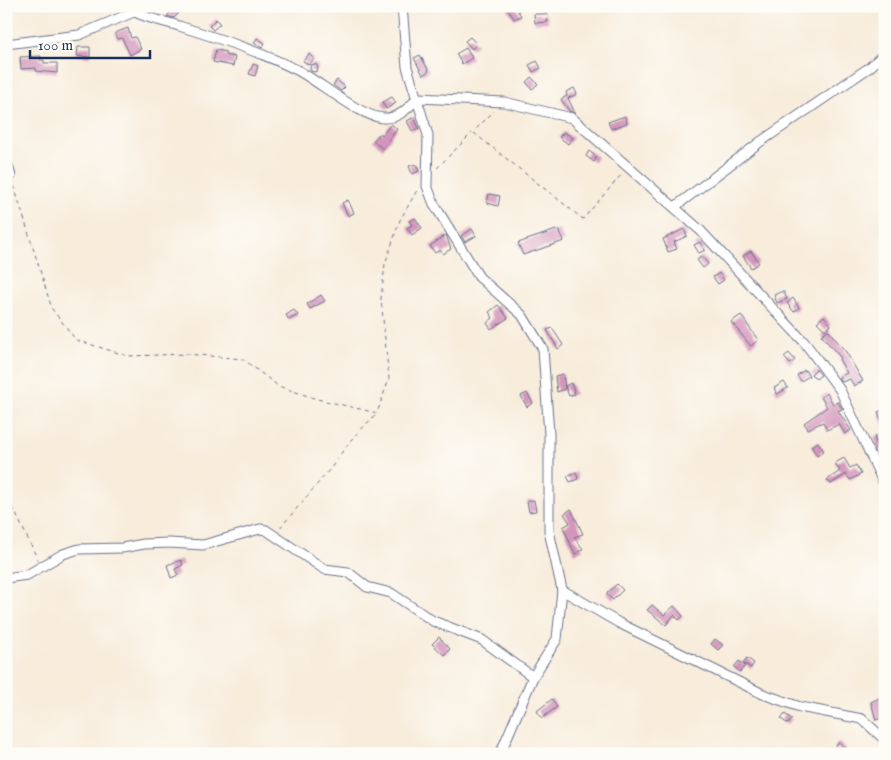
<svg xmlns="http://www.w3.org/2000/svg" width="891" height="760" viewBox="0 0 891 760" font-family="'IM FELL English',serif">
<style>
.building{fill:#d495bc}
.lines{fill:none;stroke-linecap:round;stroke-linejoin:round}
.minor-casing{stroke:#68718a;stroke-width:11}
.path{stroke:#68718a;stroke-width:1;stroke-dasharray:4 4;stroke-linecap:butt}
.minor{stroke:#fff;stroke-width:9}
</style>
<rect width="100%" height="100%" fill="#fdfcf7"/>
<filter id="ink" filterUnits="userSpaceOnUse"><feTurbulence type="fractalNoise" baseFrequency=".02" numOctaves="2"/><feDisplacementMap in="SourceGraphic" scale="10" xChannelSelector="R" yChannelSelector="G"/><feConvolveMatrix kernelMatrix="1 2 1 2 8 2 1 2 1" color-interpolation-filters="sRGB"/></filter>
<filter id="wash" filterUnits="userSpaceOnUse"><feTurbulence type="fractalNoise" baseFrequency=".0096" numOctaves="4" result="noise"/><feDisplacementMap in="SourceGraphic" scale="20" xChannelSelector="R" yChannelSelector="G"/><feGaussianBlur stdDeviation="1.12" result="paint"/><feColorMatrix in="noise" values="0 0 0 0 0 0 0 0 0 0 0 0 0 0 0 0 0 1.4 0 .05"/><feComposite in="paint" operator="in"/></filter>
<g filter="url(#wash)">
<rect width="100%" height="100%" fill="#f8ecdb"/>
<g id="blocks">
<g class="building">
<path d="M506,6H515L521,16L514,19Z"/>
<path d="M174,9L179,13L174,18L167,16Z"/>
<path d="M534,14H547L548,22L535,23Z"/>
<path d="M216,19L220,24L213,30L209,26Z"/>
<path d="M128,28L131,38L135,37L141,49L130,55L122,38L117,39L115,33Z"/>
<path d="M470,37L477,44L472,49L465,41Z"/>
<path d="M257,38L265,43L262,48L254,43Z"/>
<path d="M78,47H90V57L77,56Z"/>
<path d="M466,48L472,58L462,64L456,54Z"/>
<path d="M216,50L226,52L225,55L235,57L233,66L213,62Z"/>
<path d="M309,54L314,59L309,65L303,61Z"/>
<path d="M420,55L429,71L423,75L414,58Z"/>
<path d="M41,56L40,60H44V63H57V73L36,71V68L21,69L20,57Z"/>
<path d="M537,61L541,68L533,72L529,65Z"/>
<circle cx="314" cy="68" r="4"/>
<path d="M253,64L258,66L255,76L249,74Z"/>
<path d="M531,77L538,84L532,89L526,82Z"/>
<path d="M337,80L345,87L341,91L333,85Z"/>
<path d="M574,88L577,94L568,98L575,113L569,111L561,99L567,96L566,92Z"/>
<path d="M392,97L396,103L386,109L382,102Z"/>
<path d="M625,116L627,123L611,129L608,122Z"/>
<path d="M414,117L419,128L412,131L407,121Z"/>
<path d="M391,124L397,129L383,149L373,141L380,133L382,135Z"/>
<path d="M564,132L573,138L568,144L559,137Z"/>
<path d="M589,151L597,157L594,162L586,156Z"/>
<path d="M416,164L419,171L412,174L409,166Z"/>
<path d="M489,194L500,196L498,206L487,203Z"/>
<path d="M348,200L354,213L348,216L342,203Z"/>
<path d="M415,218L422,228L412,235L407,228L412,225L409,221Z"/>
<path d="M472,229L476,236L465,242L461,236Z"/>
<path d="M559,229L564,241L523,255L518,243Z"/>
<path d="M684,229L687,236L674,242L677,249L668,252L663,239Z"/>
<path d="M446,235L451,249L443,254L440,250L435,253L430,246Z"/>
<path d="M700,242L705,250L699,253L694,245Z"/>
<path d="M751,251L759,263L751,268L743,256Z"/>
<path d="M702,256L708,264L703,268L697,260Z"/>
<path d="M719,273L724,280L718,284L713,277Z"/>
<path d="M783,291L787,299L777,303L774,295Z"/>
<path d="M321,295L325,301L310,309L307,304Z"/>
<path d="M793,298L799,308L794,312L787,303Z"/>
<path d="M498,305L508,318L491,329L487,323L493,318L489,312Z"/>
<path d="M294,310L298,315L289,320L286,315Z"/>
<path d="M741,315L758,340L751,346L731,322Z"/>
<path d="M824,316L831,325L825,330L817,322Z"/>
<path d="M552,328L563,345L558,349L547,330Z"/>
<path d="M828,330L846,352L863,381L854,386L850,379L842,382L839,379V377L847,373L839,359L841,358L821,335Z"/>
<path d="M789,353L795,360L790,364L784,357Z"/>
<path d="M816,369L821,375L816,379L811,374Z"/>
<path d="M805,370L809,376L801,381L797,375Z"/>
<path d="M563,374L565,389L557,392L555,376Z"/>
<path d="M784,382L788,388L777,394L774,388Z"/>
<path d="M571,383L575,394L569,396L565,386Z"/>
<path d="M527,393L533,403L527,407L521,396Z"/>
<path d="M827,393L833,404L838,402L842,409L838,411L851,430L845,434L839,424L827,430L823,422L808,429L804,423L827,407L821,397Z"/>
<path d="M885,409V429L878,412Z"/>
<path d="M881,434L885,448L879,451L874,437Z"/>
<path d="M818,442L824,451L817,456L811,446Z"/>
<path d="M844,458L850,468L856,465L861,474L850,480L846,474L831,484L827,480L840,471L835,463Z"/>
<path d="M576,472L578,479L570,482L567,476Z"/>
<path d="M534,500L536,511L529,512L527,501Z"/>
<path d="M571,509L583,534L574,537L583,549L575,554L563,527L570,523L564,514Z"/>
<path d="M181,560L183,565L175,569L178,575L171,578L167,565Z"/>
<path d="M617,584L623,590L613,600L606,594Z"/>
<path d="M652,605L664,615L674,606L683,616L679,620L674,615L666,625L647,610Z"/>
<path d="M439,637L450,649L444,655L432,644Z"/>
<path d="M715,639L723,645L718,650L711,644Z"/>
<path d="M747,658L754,663L751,668L743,663Z"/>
<path d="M739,661L745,666L740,672L734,667Z"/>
<path d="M885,695V706L882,707L885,717L876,720L871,702Z"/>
<path d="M552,699L557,707L542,718L537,711Z"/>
<path d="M785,714L792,719L788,724L781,719Z"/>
<path d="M839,742L846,748L842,752L835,747Z"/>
</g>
</g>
</g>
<g filter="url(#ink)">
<use href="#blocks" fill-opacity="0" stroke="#68718a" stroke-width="1"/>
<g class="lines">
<g class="minor-casing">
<g id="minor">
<path d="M402,6L407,67L428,135L427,186L434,204L479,277L522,315L543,349L549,434V531L562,590L619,623L763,694L800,707L862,719L885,740"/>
<path d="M137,13C150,19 162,21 176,25C217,38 259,51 297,70C320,82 359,116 383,118C399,119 408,108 418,98L504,102L572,118L700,230L805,343L840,390L885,486"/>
<path d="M6,44L79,35L148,6"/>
<path d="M6,160L11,176L6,182"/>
<path d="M676,206L760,142L870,67L885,53"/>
<path d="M6,578L27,575L63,554L79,549L122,548L144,544L169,543L203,545L260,529L266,530L324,569L348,572L367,587L391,593L433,621L482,640L533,677"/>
<path d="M500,754L533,677L557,639L562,590"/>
</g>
</g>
<g class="path">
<path d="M474,133L583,219L622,174"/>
<path d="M437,168L494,111"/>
<path d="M14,186L52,309L76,340L128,356L187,354L243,359L278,386L317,399L377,413L389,379L381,299L385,264L400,220L419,187"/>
<path d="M6,493L38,560"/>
<path d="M280,528L331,468L349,442L377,413"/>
</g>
<use href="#minor" class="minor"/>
</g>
</g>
<rect width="891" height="760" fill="none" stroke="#fdfcf7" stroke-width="25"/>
<path d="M30 50v8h120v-8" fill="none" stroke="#1b2f5e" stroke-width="2.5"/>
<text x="38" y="50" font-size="15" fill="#1b2f5e" stroke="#fdfcf7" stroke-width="4" paint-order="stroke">100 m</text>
</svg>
